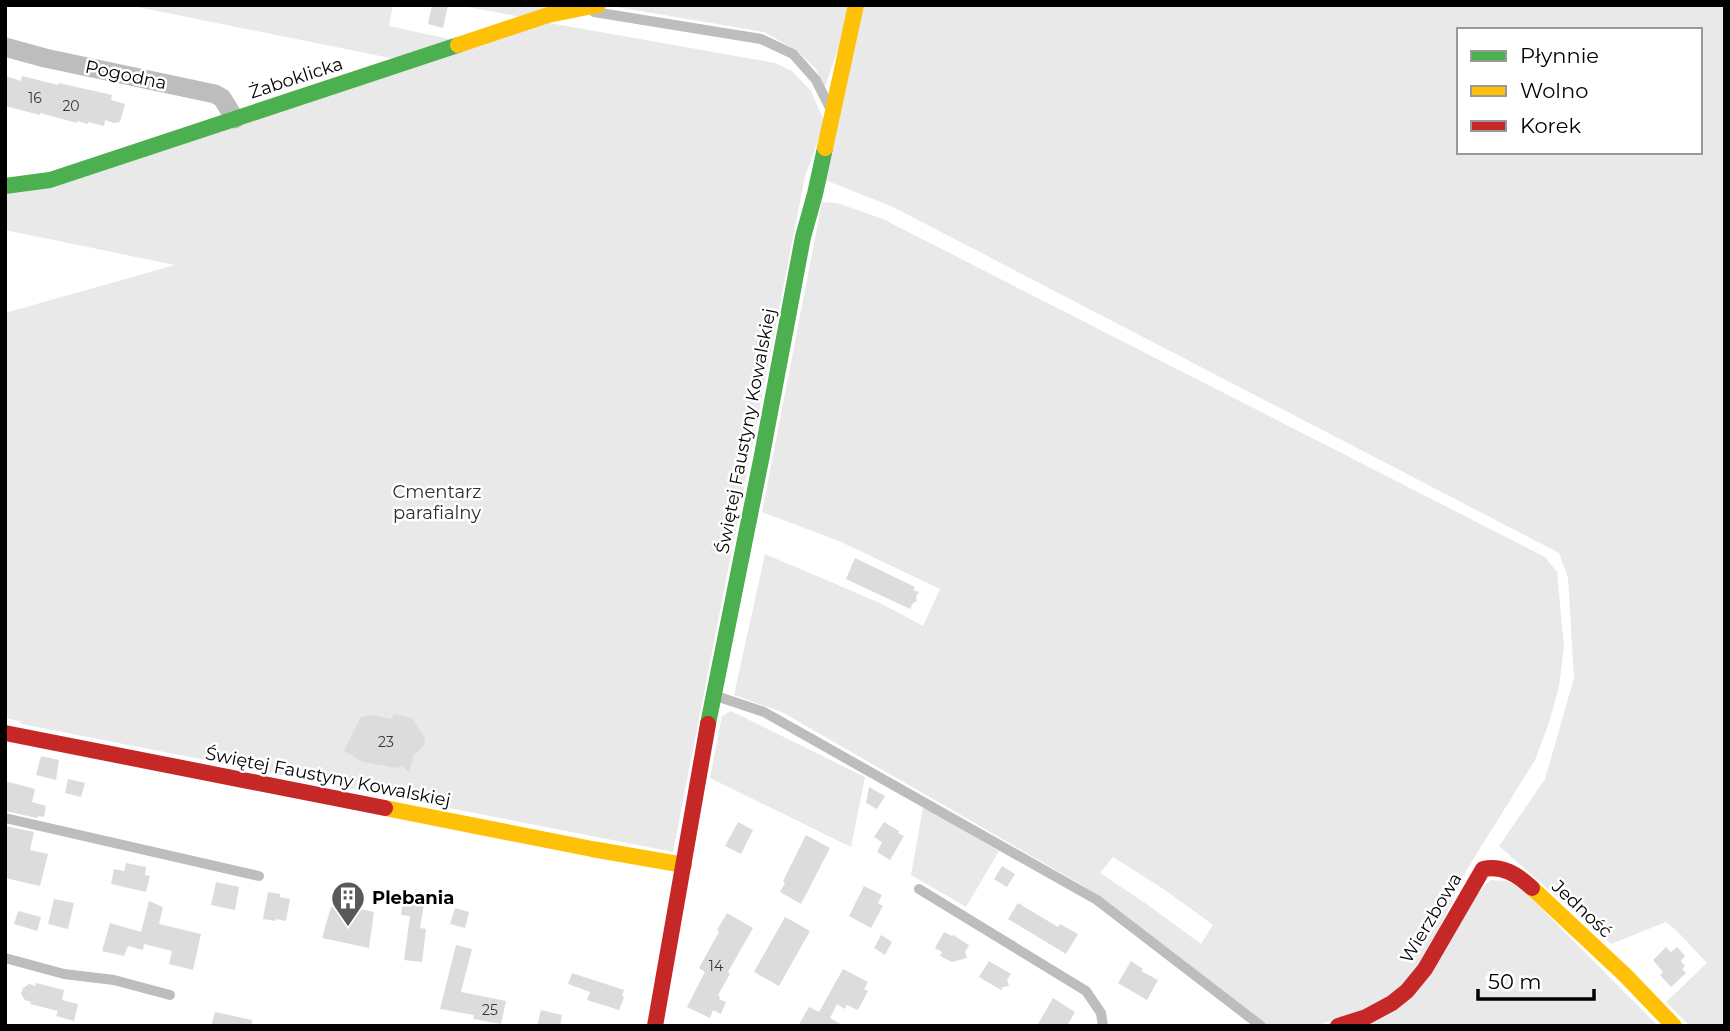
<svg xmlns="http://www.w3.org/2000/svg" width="1730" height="1031" viewBox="0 0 1730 1031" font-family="Montserrat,sans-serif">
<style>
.green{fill:#e9e9e9;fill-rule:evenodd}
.building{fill:#dcdcdc}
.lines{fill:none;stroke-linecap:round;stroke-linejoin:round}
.lane{stroke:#bdbdbd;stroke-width:10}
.street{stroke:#bdbdbd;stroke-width:19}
.fast{stroke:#4caf50;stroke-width:16}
.slow{stroke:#ffc107;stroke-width:16}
.jam{stroke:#c62828;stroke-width:16}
.labels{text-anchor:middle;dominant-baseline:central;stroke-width:5;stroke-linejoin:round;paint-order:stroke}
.number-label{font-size:14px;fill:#373737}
.street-label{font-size:18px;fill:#000;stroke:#fff}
.park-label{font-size:18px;fill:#2e2e2e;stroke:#fff}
.poi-label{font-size:18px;font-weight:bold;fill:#000;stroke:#fff;text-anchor:start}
</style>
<rect width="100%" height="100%" fill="#fff"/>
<g class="green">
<path d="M128,5H393L389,26L458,41L400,60Z"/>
<path d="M456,5H570L522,17Z"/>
<path d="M853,5L825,87L816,69L796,50L764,32L611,6Z"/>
<path d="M858,5H1725V1026H1690L1666,1002L1707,963L1676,930L1666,922L1611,944L1499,846L1545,779L1574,678L1568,578L1559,553L893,207L825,180ZM1459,30H1700V152H1459Z"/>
<path d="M544,22L775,63L792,71L811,91L825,123L805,176L673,852L22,724L19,721L5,718V313L175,265L5,230V193Z"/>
<path d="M822,202L837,203L883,219L1545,557L1557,572L1564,647L1559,687L1549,723L1535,760L1466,871L1435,938L1412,977L1373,1007L1315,1026H1268L1082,885L782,712L734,695L765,554L880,603L923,626L940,589L839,541L762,512ZM1113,857L1165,890L1213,925L1201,944L1148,905L1100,873Z"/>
<path d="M731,711L865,777L851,847L710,778L722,716Z"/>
<path d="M923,807L999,851L966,907L911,875Z"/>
<path d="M1490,880L1507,881L1521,888L1658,1026H1359Z"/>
</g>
<g class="building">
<path d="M432,5H448L443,28L428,24Z"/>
<path d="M5,76L21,81L22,76L58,85L59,83L112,95L111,100L125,104L120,122L114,123L105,120L104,126L88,122V124L77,121V123L40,113V115L5,106Z"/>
<path d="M855,558L915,587L913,590L919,592L916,597L917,601L913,603L910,609L846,579Z"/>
<path d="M393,714L412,718L425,739L424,745L416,754H414L409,772L402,766L397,768L363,762L344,751L361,717L371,715L392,719Z"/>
<path d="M41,756L59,760L56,780L36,775Z"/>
<path d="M68,779L85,783L81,797L65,793Z"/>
<path d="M5,781L35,789L32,802L46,806L44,817L38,816L37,818L5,811Z"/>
<path d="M869,787L885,796L877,809L866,803Z"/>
<path d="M738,822L753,830L741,854L725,846Z"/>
<path d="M884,822L899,831L898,833L904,836L890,860L877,852L882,842L874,837Z"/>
<path d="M5,826L34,832L30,850L48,854L40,886L5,878Z"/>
<path d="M806,835L830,848L801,904L780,892L785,883L783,881Z"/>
<path d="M126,863L146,867L145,875L150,876L146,892L111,884L114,869L124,871Z"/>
<path d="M1002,866L1015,874L1007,887L994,879Z"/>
<path d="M216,882L239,887L235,910L211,905Z"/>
<path d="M864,886L882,895L878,903L883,906L871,928L849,916Z"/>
<path d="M268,892L280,894V897L290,899L286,921L276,919L275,921L263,919Z"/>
<path d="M54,899L74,903L68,929L48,924Z"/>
<path d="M403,900L424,903L420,928L426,929L422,962L404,960L410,916L401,915Z"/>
<path d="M149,901L163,907L159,924L201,934L193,970L169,964L172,951L144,944L143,950L128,946L124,956L102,951L110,923L141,932Z"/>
<path d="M1018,903L1058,927L1060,924L1078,934L1066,954L1008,919Z"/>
<path d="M345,906L374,912L369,948L322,938L331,907L344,910Z"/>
<path d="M455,908L469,912L465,928L450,924Z"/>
<path d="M18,911L41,917L37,931L14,924Z"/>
<path d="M727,913L753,928L728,972L730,974L718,995L720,997L719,999L726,1002L721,1014L713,1010L710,1018L687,1007L705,972L699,968L719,932L717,930Z"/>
<path d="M785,917L810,931L779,986L754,972Z"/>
<path d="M944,932L952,936L953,935L969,945L965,952L967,958L952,962L940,956L942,952L935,948Z"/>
<path d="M881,935L892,942L885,955L874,948Z"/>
<path d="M456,945L472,949L461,992L506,1001L501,1024L473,1019L474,1015L440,1009Z"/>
<path d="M1666,947L1671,952L1677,947L1685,956L1681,961L1685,966L1682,969L1686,973L1671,987L1660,975L1663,972L1653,960Z"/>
<path d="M989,961L1011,974L1007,980L1009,986L1003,987L1001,990L979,977Z"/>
<path d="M1131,961L1143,969L1141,971L1158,980L1147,1000L1118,983Z"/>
<path d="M843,969L868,982L864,989L868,991L858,1010L847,1005L845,1009L837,1004L830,1018L844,1026H798L809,1007L819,1012Z"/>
<path d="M572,973L624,990L622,996L624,997L619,1010L587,1000L590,992L568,984Z"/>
<path d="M36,983L64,990L62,1000L78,1004L74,1021L56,1016L58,1011L30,1004L31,1002L25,1000L21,994L23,988L29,984L35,986Z"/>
<path d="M1053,998L1075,1012L1067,1026H1037Z"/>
<path d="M541,1010L562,1015L560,1026H537Z"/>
<path d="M215,1012L252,1020V1026H211Z"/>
</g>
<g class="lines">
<g class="lane">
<path d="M594,12L761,39L793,54L816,80L829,106"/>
<path d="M716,696L764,712L1097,900L1261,1026"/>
<path d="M5,818L259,876"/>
<path d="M919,889L1086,991L1101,1013L1103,1026"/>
<path d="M5,958L64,974L114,980L170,995"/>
</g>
<path class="street" d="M5,47L45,58L215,94L222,98L235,119"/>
<g class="fast">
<path d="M5,186L50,180L458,45"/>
<path d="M708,724L762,455L803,237L815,194L825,148"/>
</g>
<g class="slow">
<path d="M458,45L548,15L598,5"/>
<path d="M825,148L856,5"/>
<path d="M385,808L592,849L684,865"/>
<path d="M1532,888L1625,975L1674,1026"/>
</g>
<g class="jam">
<path d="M5,733L385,808"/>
<path d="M655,1026L708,724"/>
<path d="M1338,1026L1366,1017L1392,1003L1407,991L1425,969L1483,869C1503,865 1518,875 1532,888"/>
</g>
</g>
<defs>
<g id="building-pin" transform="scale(1.75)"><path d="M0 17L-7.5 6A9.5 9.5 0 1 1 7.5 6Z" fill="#595959" stroke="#fff"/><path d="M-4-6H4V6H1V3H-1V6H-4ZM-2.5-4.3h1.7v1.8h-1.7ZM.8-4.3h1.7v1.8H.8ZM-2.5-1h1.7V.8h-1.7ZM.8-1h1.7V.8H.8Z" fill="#fff"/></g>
</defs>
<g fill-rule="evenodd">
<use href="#building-pin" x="348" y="898"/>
</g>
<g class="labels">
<g class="number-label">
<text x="35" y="98">16</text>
<text x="71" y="106">20</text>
<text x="386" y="742">23</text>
<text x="716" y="966">14</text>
<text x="490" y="1010">25</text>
</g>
<g class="street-label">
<text transform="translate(126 75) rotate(12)">Pogodna</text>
<text transform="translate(296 78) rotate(-18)">Żaboklicka</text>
<text transform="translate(746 431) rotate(-79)">Świętej Faustyny Kowalskiej</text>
<text transform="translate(328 777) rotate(11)">Świętej Faustyny Kowalskiej</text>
<text transform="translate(1582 909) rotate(43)">Jedność</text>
<text transform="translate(1431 918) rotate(-59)">Wierzbowa</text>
</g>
<g class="park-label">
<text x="437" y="492">Cmentarz<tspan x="437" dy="21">parafialny</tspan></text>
</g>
<g class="poi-label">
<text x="372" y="898">Plebania</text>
</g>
</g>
<rect width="1730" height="1031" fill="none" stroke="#000000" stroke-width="14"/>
<rect x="1457" y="28" width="245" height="126" fill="#ffffff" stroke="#999999" stroke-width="2"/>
<rect x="1471" y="51" width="35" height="10" fill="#4caf50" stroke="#999999" stroke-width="2"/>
<text x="1520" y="63" font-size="21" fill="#000000">Płynnie</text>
<rect x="1471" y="86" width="35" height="10" fill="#ffc107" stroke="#999999" stroke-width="2"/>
<text x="1520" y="98" font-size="21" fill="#000000">Wolno</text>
<rect x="1471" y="121" width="35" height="10" fill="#c62828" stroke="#999999" stroke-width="2"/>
<text x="1520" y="133" font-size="21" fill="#000000">Korek</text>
<path d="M1478 989v10h116v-10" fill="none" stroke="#000000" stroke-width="3.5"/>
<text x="1488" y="989" font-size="21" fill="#000000" stroke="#ffffff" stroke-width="5" paint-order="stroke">50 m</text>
</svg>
